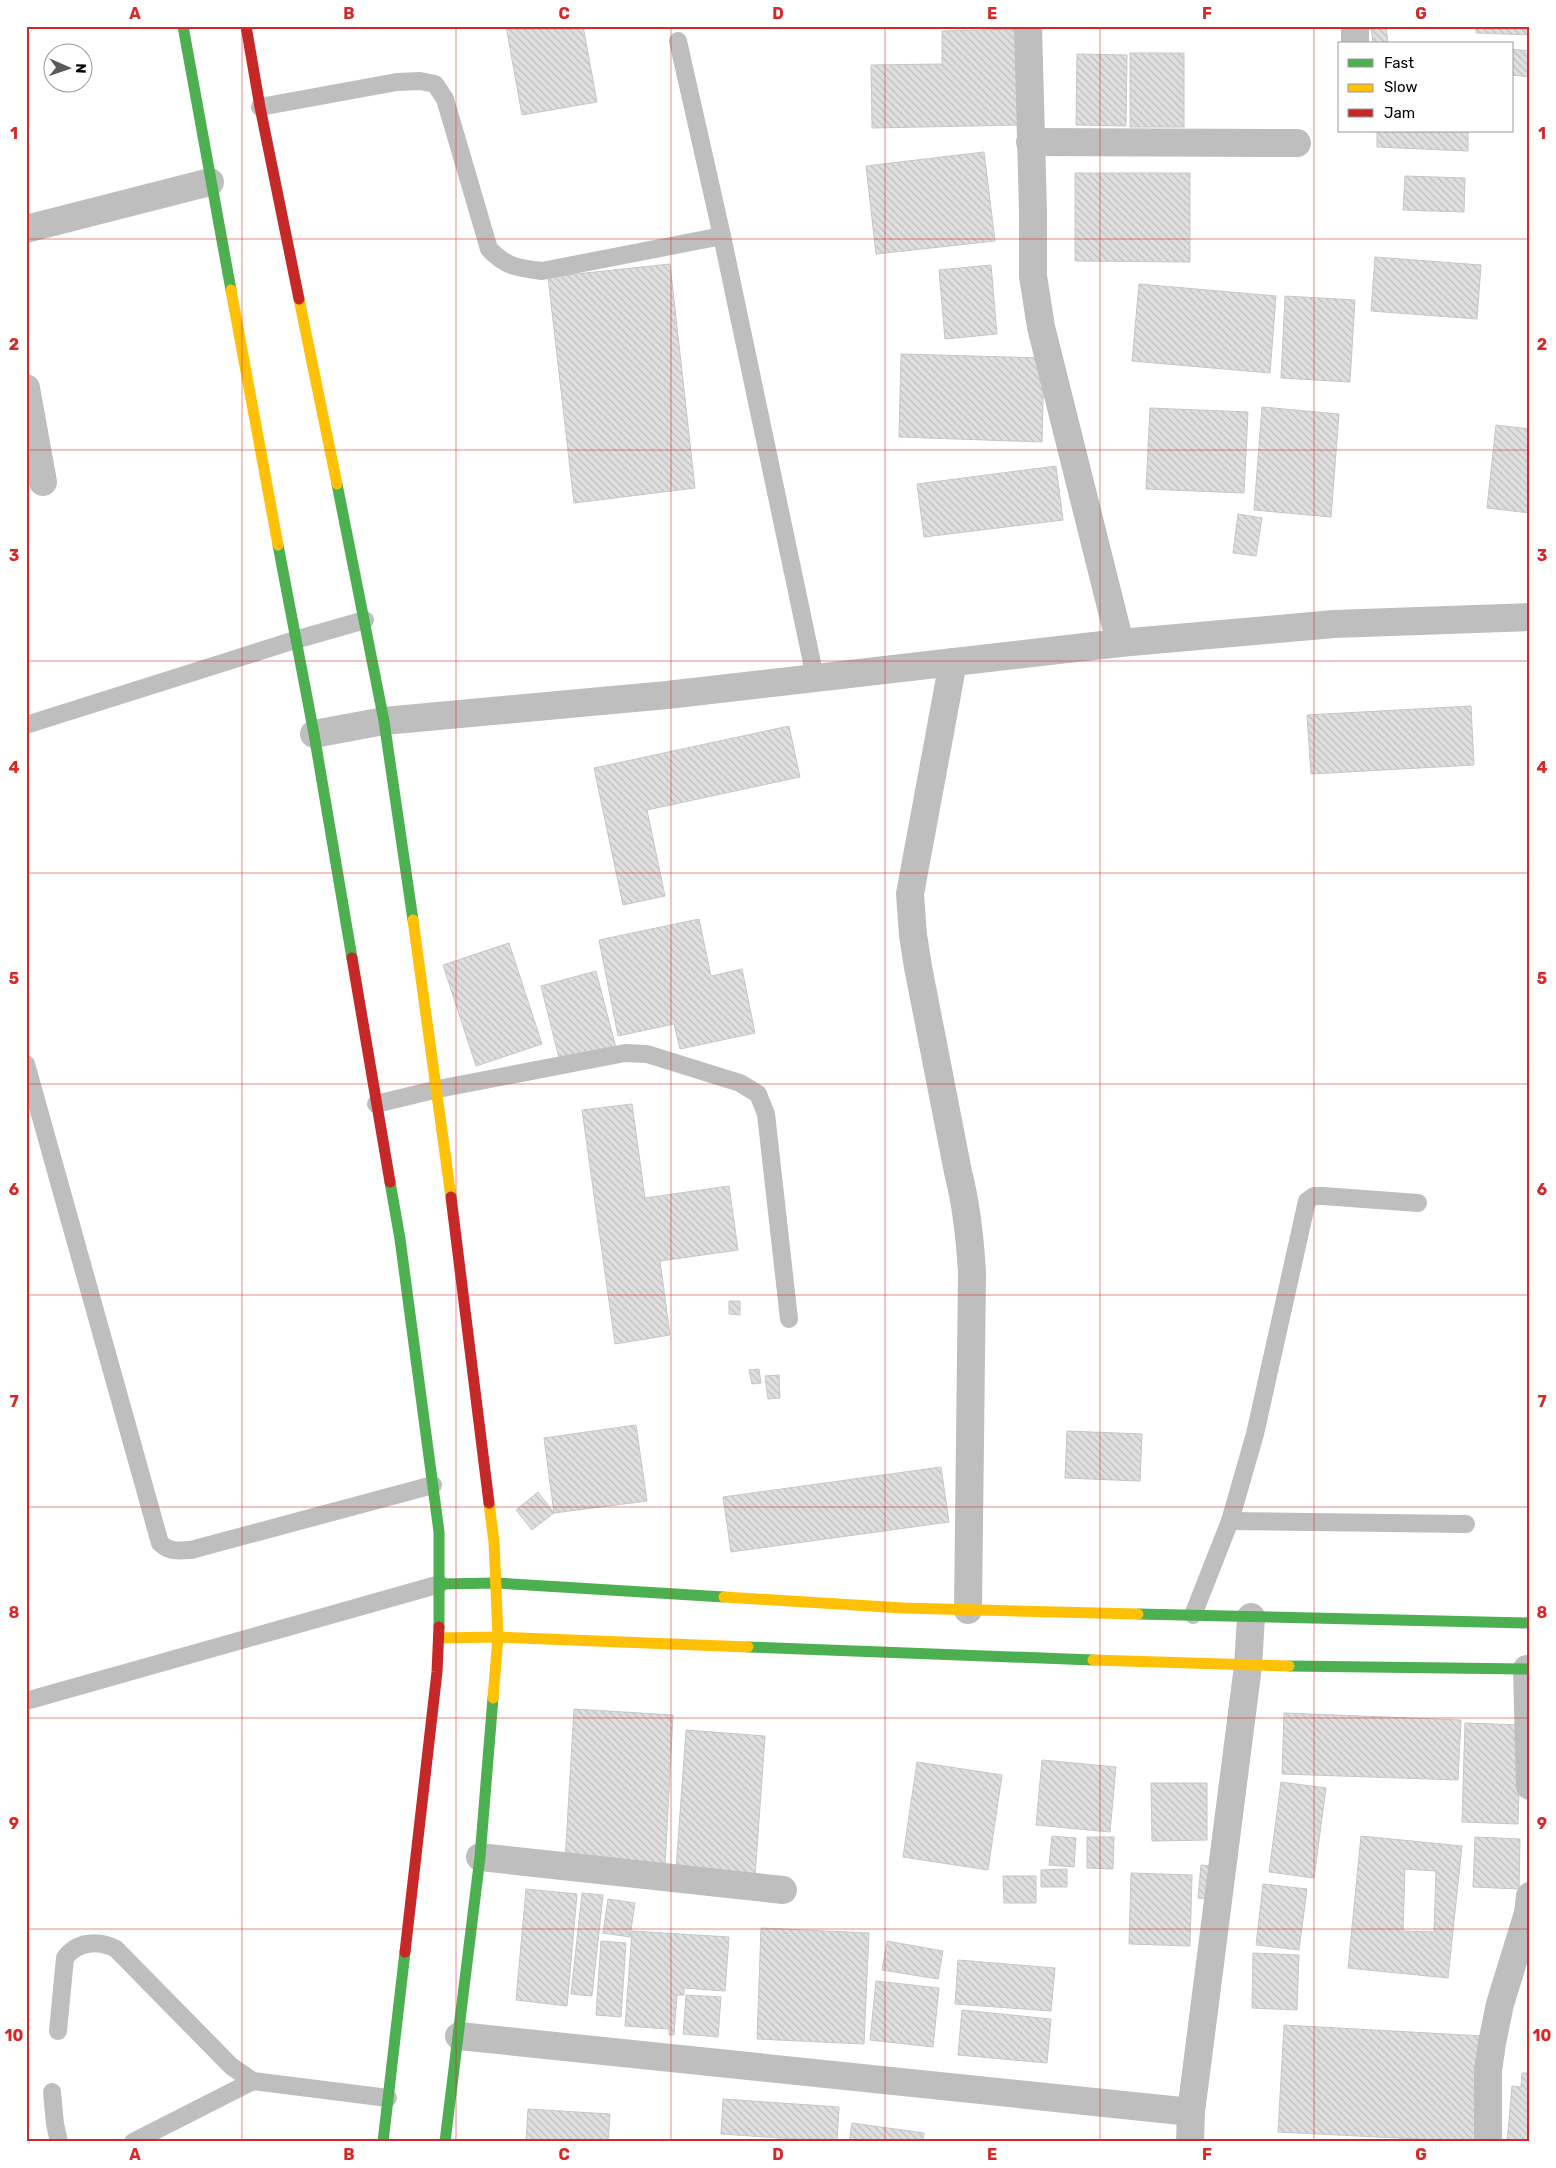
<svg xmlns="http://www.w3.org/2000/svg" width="1556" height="2168" viewBox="0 0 1556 2168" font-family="Rubik,sans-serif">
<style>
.building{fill:url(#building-back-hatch);stroke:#c7c7c7;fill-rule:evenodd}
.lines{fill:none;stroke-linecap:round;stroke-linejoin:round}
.lane{stroke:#bebebe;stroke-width:18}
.street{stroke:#bebebe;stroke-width:28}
.fast{stroke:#4caf50;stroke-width:11}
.slow{stroke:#ffc107;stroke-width:11}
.jam{stroke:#c62828;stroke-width:11}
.grid{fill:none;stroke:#d62828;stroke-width:1;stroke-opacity:0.55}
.neatline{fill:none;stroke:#d62828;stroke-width:2}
.grid-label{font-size:16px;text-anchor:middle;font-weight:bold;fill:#d62828}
</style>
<defs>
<pattern id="building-back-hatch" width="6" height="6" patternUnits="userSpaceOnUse" patternTransform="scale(1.25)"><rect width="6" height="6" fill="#dfdfdf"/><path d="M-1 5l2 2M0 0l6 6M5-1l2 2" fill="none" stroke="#bebebe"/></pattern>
</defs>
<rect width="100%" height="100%" fill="#fff"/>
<g class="building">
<path d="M506,26H583L597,102L522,115Z"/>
<path d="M1371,26H1386L1388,44H1373Z"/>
<path d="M1476,26H1530V35L1476,33Z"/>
<path d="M1018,29L1021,125L872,128L871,65L942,64V31Z"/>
<path d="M1512,49L1530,51V77L1512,75Z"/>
<rect x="1130" y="53" width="54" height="74"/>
<path d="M1077,54L1127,55L1126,126L1076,125Z"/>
<path d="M1377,131H1468V151L1377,147Z"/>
<path d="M984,152L995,241L876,254L866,166Z"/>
<path d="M1075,173H1190V262L1075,261Z"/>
<path d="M1405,176L1465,178L1464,212L1403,210Z"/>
<path d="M1375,257L1481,265L1477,319L1371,311Z"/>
<path d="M670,264L695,488L574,503L548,277Z"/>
<path d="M991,265L997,334L945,339L939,270Z"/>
<path d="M1139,284L1276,296L1270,373L1132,361Z"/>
<path d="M1285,296L1355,300L1350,382L1281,378Z"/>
<path d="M901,354L1044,358L1042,442L899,437Z"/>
<path d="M1262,407L1339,414L1331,517L1254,510Z"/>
<path d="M1150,408L1248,412L1244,493L1146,489Z"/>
<path d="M1496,425L1530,429V513L1487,508Z"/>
<path d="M1056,466L1063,520L924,537L917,484Z"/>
<path d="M1238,514L1262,518L1256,556L1233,553Z"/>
<path d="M1471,706L1474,765L1311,774L1307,715Z"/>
<path d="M789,726L800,777L647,810L665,896L623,905L594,768Z"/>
<path d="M699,919L711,976L742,969L755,1033L680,1049L674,1024L618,1036L599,940Z"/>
<path d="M509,943L542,1044L476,1066L443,965Z"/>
<path d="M596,971L616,1048L560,1062L541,986Z"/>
<path d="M632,1104L645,1198L729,1186L738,1250L660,1261L670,1335L615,1344L582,1110Z"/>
<path d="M729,1301H740V1315L729,1314Z"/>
<path d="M759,1369L761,1383L752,1384L749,1370Z"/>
<path d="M779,1375L780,1398L768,1399L765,1376Z"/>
<path d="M636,1425L647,1501L554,1513L544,1438Z"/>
<path d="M1067,1431L1142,1434L1140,1481L1065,1478Z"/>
<path d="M941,1467L949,1522L731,1552L723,1497Z"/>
<path d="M538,1492L554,1513L532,1530L516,1510Z"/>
<path d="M574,1709L673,1715L665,1867L565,1861Z"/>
<path d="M1284,1713L1461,1720L1458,1780L1282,1774Z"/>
<path d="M1465,1723L1521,1725L1518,1824L1462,1822Z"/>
<path d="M686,1730L765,1736L755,1876L676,1869Z"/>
<path d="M1042,1760L1116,1767L1110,1832L1036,1825Z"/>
<path d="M917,1762L1002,1775L988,1870L903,1857Z"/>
<path d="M1281,1782L1326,1788L1314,1878L1269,1872Z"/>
<path d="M1151,1783H1207V1840L1152,1841Z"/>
<path d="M1052,1836L1076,1838L1074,1867L1049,1865Z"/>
<path d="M1361,1836L1462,1846L1448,1978L1348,1968ZM1405,1869L1436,1871L1434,1932L1403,1931Z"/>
<path d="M1087,1837H1114L1113,1869L1087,1868Z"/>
<path d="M1475,1837L1520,1839L1519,1889L1473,1887Z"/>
<path d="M1201,1865L1213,1866L1210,1899L1198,1898Z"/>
<path d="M1067,1869V1887H1041V1870Z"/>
<path d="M1131,1873L1192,1875L1190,1946L1129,1944Z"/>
<path d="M1003,1876H1036V1903H1004Z"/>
<path d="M1263,1884L1307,1889L1299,1950L1256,1945Z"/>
<path d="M526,1889L577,1894L567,2006L516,2000Z"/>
<path d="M582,1893L603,1895L592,1996L571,1994Z"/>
<path d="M608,1899L635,1903L630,1937L603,1933Z"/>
<path d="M761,1928L869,1933L864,2044L757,2039Z"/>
<path d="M632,1931L729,1937L725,1991L684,1988V1995H677L674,2035H669V2029L625,2026Z"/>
<path d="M601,1941L626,1943L621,2017L596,2015Z"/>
<path d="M887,1941L943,1951L938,1979L882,1970Z"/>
<path d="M1253,1953L1299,1955L1297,2010L1252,2008Z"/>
<path d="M958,1960L1055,1968L1051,2011L955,2004Z"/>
<path d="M876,1981L939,1988L933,2047L870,2040Z"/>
<path d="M686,1995L721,1997L718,2037L683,2034Z"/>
<path d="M962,2010L1051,2019L1047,2063L958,2055Z"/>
<path d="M1284,2025L1483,2036L1477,2142L1278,2132Z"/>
<path d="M1522,2073H1530V2142H1507L1512,2086L1521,2087Z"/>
<path d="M723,2099L839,2107L837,2142L721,2134Z"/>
<path d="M528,2109L610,2114L608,2142H526Z"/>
<path d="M852,2123L924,2133L923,2142H849Z"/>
</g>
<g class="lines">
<g class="lane">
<path d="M678,41L722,236L815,677"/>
<path d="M260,107L397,82L420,81L435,84L445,99L489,249C506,267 518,268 542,271L722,236"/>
<path d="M26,725L295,640L365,620"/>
<path d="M26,1064L160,1543C169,1552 178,1551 191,1550L433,1485"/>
<path d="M376,1104L438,1089L625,1053L647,1054L740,1083L758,1094L766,1114L789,1319"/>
<path d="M1230,1521L1466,1524"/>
<path d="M1193,1615L1230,1521L1255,1434L1307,1201L1314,1196H1323L1418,1203"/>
<path d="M26,1701L440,1584"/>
<path d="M58,2031L65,1958C77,1941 99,1940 116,1949L231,2066L253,2081L388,2098"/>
<path d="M52,2092L55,2124L59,2142"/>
<path d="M133,2142L253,2081"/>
</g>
<g class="street">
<path d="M1028,26L1033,212V276L1041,327L1120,643"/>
<path d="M1355,44V26"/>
<path d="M1030,142L1297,143"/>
<path d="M26,229L210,182"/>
<path d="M26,388L43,482"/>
<path d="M953,662L910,894L913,935L918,967L958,1172C967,1207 970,1237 972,1273L968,1610"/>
<path d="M314,734L384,721L667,695L1120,643L1334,624L1530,617"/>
<path d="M1527,1669L1530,1786"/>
<path d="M480,1857L783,1890"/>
<path d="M459,2036L1191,2112"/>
<path d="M1190,2142L1191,2112L1248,1666L1251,1617"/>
<path d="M1488,2142V2071L1492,2043L1500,2004L1528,1913L1530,1896"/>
</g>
<g class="fast">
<path d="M183,26L231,290"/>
<path d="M337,484L384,721L413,920"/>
<path d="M278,545L314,734L352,958"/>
<path d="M390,1182L400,1239L439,1532V1627"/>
<path d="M440,1584L497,1583L724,1597"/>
<path d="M1138,1614L1530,1623"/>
<path d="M748,1647L1093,1660"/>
<path d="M1289,1666L1530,1669"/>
<path d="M383,2142L405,1952"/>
<path d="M445,2142L480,1857L493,1698"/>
</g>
<g class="slow">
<path d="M231,290L278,545"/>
<path d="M299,299L337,484"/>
<path d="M413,920L451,1197"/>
<path d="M489,1503L494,1542L498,1637L493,1698"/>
<path d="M724,1597L903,1608L1138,1614"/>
<path d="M439,1638L498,1637L748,1647"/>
<path d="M1093,1660L1289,1666"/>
</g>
<g class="jam">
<path d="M246,26L260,107L299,299"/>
<path d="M352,958L390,1182"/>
<path d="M451,1197L489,1503"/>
<path d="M405,1952L437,1672L439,1627"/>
</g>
</g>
<path class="grid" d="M242,26V2142M456,26V2142M671,26V2142M885,26V2142M1100,26V2142M1314,26V2142M26,239H1530M26,450H1530M26,661H1530M26,873H1530M26,1084H1530M26,1295H1530M26,1507H1530M26,1718H1530M26,1929H1530"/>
<rect width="1556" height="2168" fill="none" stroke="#ffffff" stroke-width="55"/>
<rect x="1338" y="42" width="175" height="90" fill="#ffffff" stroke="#999999"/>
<rect x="1348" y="59" width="25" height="8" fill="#4caf50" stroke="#999999"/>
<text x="1384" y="68" font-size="15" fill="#000000">Fast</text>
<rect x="1348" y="84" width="25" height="8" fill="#ffc107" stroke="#999999"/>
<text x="1384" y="92" font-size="15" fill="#000000">Slow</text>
<rect x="1348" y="109" width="25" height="8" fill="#c62828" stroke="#999999"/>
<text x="1384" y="118" font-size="15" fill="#000000">Jam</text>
<g transform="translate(68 68) rotate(92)"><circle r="24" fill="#ffffff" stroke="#999999"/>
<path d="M0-4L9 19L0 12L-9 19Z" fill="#595959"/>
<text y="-8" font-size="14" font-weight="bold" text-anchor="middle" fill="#000000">N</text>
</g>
<rect x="28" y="28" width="1500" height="2112" class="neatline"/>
<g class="grid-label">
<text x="135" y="19">A</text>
<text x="349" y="19">B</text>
<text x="564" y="19">C</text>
<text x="778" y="19">D</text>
<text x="992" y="19">E</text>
<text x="1207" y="19">F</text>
<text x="1421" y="19">G</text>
<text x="14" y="139">1</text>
<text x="1542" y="139">1</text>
<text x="14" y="350">2</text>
<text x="1542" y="350">2</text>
<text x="14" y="561">3</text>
<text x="1542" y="561">3</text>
<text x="14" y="773">4</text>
<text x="1542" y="773">4</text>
<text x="14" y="984">5</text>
<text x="1542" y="984">5</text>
<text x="14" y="1195">6</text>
<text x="1542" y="1195">6</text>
<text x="14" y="1407">7</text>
<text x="1542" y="1407">7</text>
<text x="14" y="1618">8</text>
<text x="1542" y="1618">8</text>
<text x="14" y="1829">9</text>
<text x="1542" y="1829">9</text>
<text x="14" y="2041">10</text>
<text x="1542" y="2041">10</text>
<text x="135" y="2160">A</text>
<text x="349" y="2160">B</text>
<text x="564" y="2160">C</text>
<text x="778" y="2160">D</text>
<text x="992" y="2160">E</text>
<text x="1207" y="2160">F</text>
<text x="1421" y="2160">G</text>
</g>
</svg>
